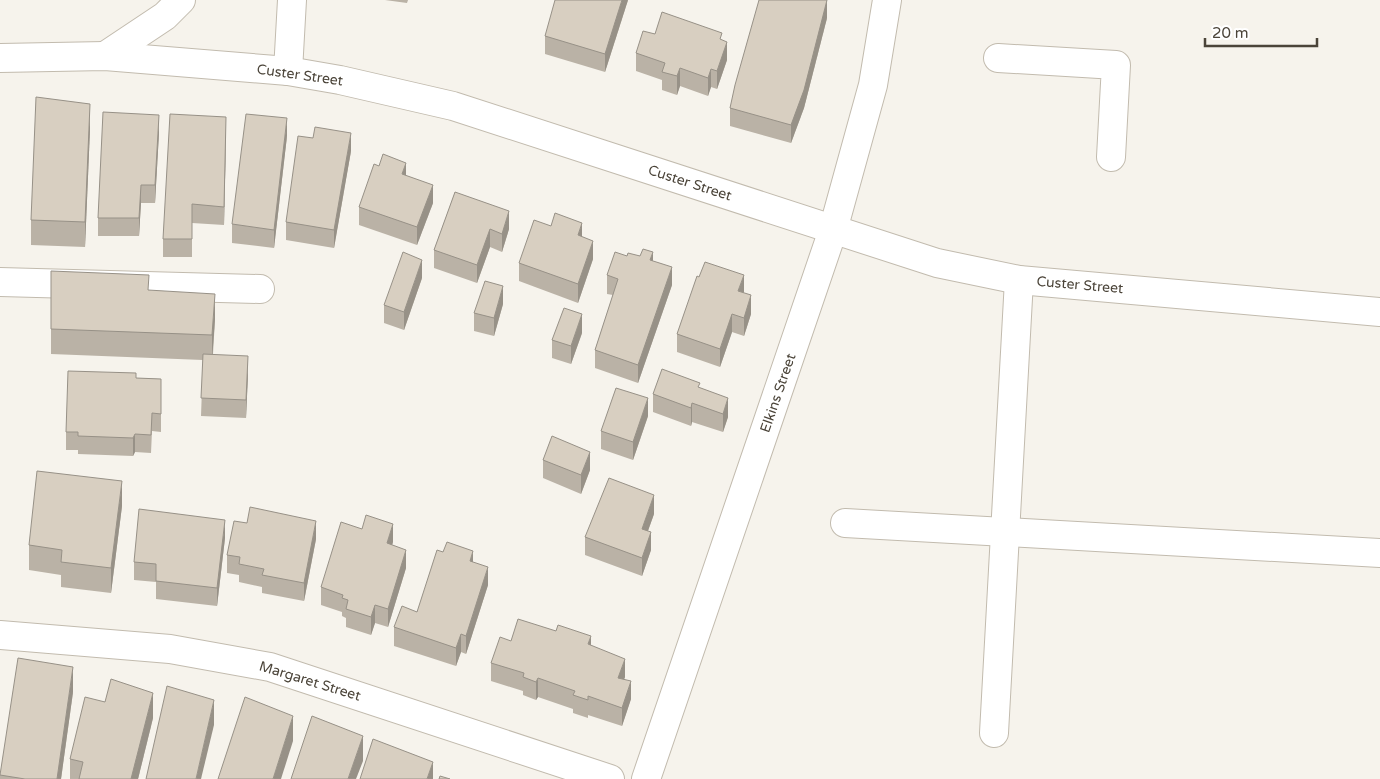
<svg xmlns="http://www.w3.org/2000/svg" width="1380" height="779" viewBox="0 0 1380 779" font-family="'Varela Round',sans-serif">
<style>
.lines{fill:none;stroke-linecap:round;stroke-linejoin:round}
.minor-casing{stroke:#c2bbae;stroke-width:30}
.minor{stroke:#fff;stroke-width:28}
.wall{fill:#bab2a6}
.shaded-wall{fill:#979187}
.building{fill:#d8cfc1;stroke:#979187}
.labels{text-anchor:middle;dominant-baseline:central;stroke-width:4;stroke-linejoin:round;paint-order:stroke}
.street-label{font-size:14px;fill:#4b4439;stroke:#fff}
</style>
<rect width="100%" height="100%" fill="#f6f3ec"/>
<g class="lines">
<g class="minor-casing">
<g id="minor">
<path d="M105,56L165,16L181,0"/>
<path d="M0,58L105,56L288,71L340,80L453,106L937,263L1019,280L1380,312"/>
<path d="M998,58L1116,65L1111,157"/>
<path d="M288,71L292,0"/>
<path d="M0,282L260,289"/>
<path d="M845,523L1380,553"/>
<path d="M0,635L170,649L270,667L610,779"/>
<path d="M994,733L1019,280"/>
<path d="M646,779L833,230L873,85L887,0"/>
</g>
</g>
<use href="#minor" class="minor"/>
</g>
<g class="wall">
<path d="M385,0H408L407,3Z"/>
<path d="M628,0L605,72L545,54V36Z"/>
<path d="M827,18L804,108L791,143L730,126V108Z"/>
<path d="M655,34L722,40L727,60L717,89L711,87L708,96L680,86L677,95L662,90V80L636,71V53Z"/>
<path d="M90,129L85,247L31,245V220Z"/>
<path d="M159,133L155,203H141L139,236H98V218Z"/>
<path d="M226,135L224,225L192,223V257H163V239Z"/>
<path d="M287,136L274,248L232,243V224Z"/>
<path d="M351,151L334,248L286,240V222Z"/>
<path d="M406,175L433,203L417,245L359,225V207Z"/>
<path d="M455,192L509,229L502,252L490,247L477,283L434,268V250Z"/>
<path d="M582,237L593,259L578,303L519,281V263Z"/>
<path d="M627,256L653,261L672,285L638,383L595,368V350L613,295L607,294V275Z"/>
<path d="M51,271L149,290L215,319L213,354L248,374L246,418L201,416L203,360L51,354Z"/>
<path d="M699,277L744,293L751,314L744,336L732,332L720,367L677,352V334Z"/>
<path d="M422,278L404,330L384,323V305Z"/>
<path d="M503,304L494,336L474,331V313Z"/>
<path d="M582,333L571,364L552,358V340Z"/>
<path d="M136,378L161,379V432L152,431L151,453L135,452L133,456L78,454V450H66V432Z"/>
<path d="M700,388L728,417L723,432L692,422L691,426L653,412V394Z"/>
<path d="M648,416L633,460L601,449V431Z"/>
<path d="M543,460L590,470L581,494L543,478Z"/>
<path d="M122,506L111,593L61,587V575L29,570V545Z"/>
<path d="M654,514L648,531L651,550L642,576L585,555V537Z"/>
<path d="M225,538L217,606L156,599V582L134,580V562Z"/>
<path d="M316,539L304,601L262,593V587L239,582V575L227,573V555Z"/>
<path d="M393,542L392,545L406,568L388,627L375,623L371,635L346,627V618L342,616V612L321,605V587Z"/>
<path d="M473,562L488,585L466,654L461,652L456,666L394,646V627L417,612Z"/>
<path d="M511,641L591,645L625,677L624,679L631,699L622,726L588,715V718L573,713V709L538,697L536,700L523,695V691L491,681V663Z"/>
<path d="M73,692L61,779H0V775Z"/>
<path d="M105,702L153,718L138,779H70V759Z"/>
</g>
<g class="shaded-wall">
<path d="M622,0H628L605,72V54Z"/>
<path d="M827,0V18L804,108L791,143V125Z"/>
<path d="M727,42V60L717,89V71Z"/>
<path d="M680,68V86L677,95V76Z"/>
<path d="M711,69V87L708,96V78Z"/>
<path d="M90,104V129L85,247V222Z"/>
<path d="M159,115V133L155,203V185Z"/>
<path d="M226,117V135L224,225V207Z"/>
<path d="M287,118V136L274,248V230Z"/>
<path d="M351,133V151L334,248V230Z"/>
<path d="M406,163V181L402,174Z"/>
<path d="M141,185V203L139,236V218Z"/>
<path d="M433,185V203L417,245V227Z"/>
<path d="M509,211V229L502,252V234Z"/>
<path d="M582,223V241L578,235Z"/>
<path d="M490,229V247L477,283V265Z"/>
<path d="M593,241V259L578,303V284Z"/>
<path d="M653,252V270L650,260Z"/>
<path d="M422,260V278L404,330V312Z"/>
<path d="M672,267V285L638,383V365Z"/>
<path d="M744,275V293L738,291Z"/>
<path d="M503,286V304L494,336V318Z"/>
<path d="M215,294V319L212,361V335Z"/>
<path d="M751,295V314L744,336V318Z"/>
<path d="M582,314V333L571,364V346Z"/>
<path d="M732,314V332L720,367V349Z"/>
<path d="M248,356V374L246,418V400Z"/>
<path d="M648,398V416L633,460V442Z"/>
<path d="M728,398V417L723,432V414Z"/>
<path d="M692,403V422L691,426V408Z"/>
<path d="M135,434V452L133,456V438Z"/>
<path d="M590,452V470L581,494V475Z"/>
<path d="M122,481V506L111,593V568Z"/>
<path d="M654,495V514L642,547V529Z"/>
<path d="M225,520V538L217,606V588Z"/>
<path d="M316,521V539L304,601V583Z"/>
<path d="M393,524V542L387,561V543Z"/>
<path d="M651,532V550L642,576V558Z"/>
<path d="M406,550V568L388,627V609Z"/>
<path d="M473,551V569L470,561Z"/>
<path d="M488,567V585L466,654V636Z"/>
<path d="M375,605V623L371,635V617Z"/>
<path d="M461,634V652L456,666V648Z"/>
<path d="M591,636V654L588,644Z"/>
<path d="M625,659V677L618,696V678Z"/>
<path d="M73,667V692L61,779H57Z"/>
<path d="M538,678V697L536,700V682Z"/>
<path d="M631,681V699L622,726V708Z"/>
<path d="M153,693V718L138,779H131Z"/>
<path d="M214,700V725L201,779H196Z"/>
<path d="M293,716V741L281,779H273Z"/>
<path d="M363,736V761L356,779H348Z"/>
<path d="M433,762V779H427Z"/>
</g>
<g class="building">
<path d="M555,0H622L605,54L545,36Z"/>
<path d="M759,0H827L804,90L791,125L730,108L735,85Z"/>
<path d="M662,12L722,33L720,39L727,42L717,71L711,69L708,78L680,68L677,76L662,72L665,63L636,53L643,31L655,34Z"/>
<path d="M36,97L90,104L85,222L31,220Z"/>
<path d="M103,112L159,115L155,185H141L139,218H98Z"/>
<path d="M170,114L226,117L224,207L192,204V239H163Z"/>
<path d="M246,114L287,118L274,230L232,224Z"/>
<path d="M315,127L351,133L334,230L286,222L298,136L313,138Z"/>
<path d="M383,154L406,163L402,174L433,185L417,227L359,207L374,164L379,166Z"/>
<path d="M455,192L509,211L502,234L490,229L477,265L434,250Z"/>
<path d="M555,213L582,223L578,235L593,241L578,284L519,263L534,220L551,226Z"/>
<path d="M643,249L653,252L650,260L672,267L638,365L595,350L618,279L607,275L615,252L627,256L628,253L640,256Z"/>
<path d="M403,252L422,260L404,312L384,305Z"/>
<path d="M705,262L744,275L738,291L751,295L744,318L732,314L720,349L677,334L697,276L699,277Z"/>
<path d="M51,271L149,275L148,290L215,294L212,335L51,329Z"/>
<path d="M485,281L503,286L494,318L474,313Z"/>
<path d="M564,308L582,314L571,346L552,340Z"/>
<path d="M203,354L248,356L246,400L201,398Z"/>
<path d="M662,369L700,383L698,387L728,398L723,414L692,403L691,408L653,394Z"/>
<path d="M68,371L136,373V378L161,379V414L152,413L151,435L135,434L133,438L78,436V432H66Z"/>
<path d="M616,388L648,398L633,442L601,431Z"/>
<path d="M552,436L590,452L581,475L543,460Z"/>
<path d="M37,471L122,481L111,568L61,562L62,550L29,545Z"/>
<path d="M609,478L654,495L642,529L651,532L642,558L585,537Z"/>
<path d="M250,507L316,521L304,583L262,575L264,569L239,564L240,557L227,555L234,521L247,523Z"/>
<path d="M139,509L225,520L217,588L156,581V564L134,562Z"/>
<path d="M366,515L393,524L387,543L406,550L388,609L375,605L371,617L346,609L348,600L342,598L343,595L321,587L341,522L362,529Z"/>
<path d="M447,542L473,551L470,561L488,567L466,636L461,634L456,648L394,627L402,606L417,612L437,550L443,552Z"/>
<path d="M518,619L556,631L558,625L591,636L588,644L625,659L618,678L631,681L622,708L588,696V700L573,695L575,691L538,678L536,682L523,677L524,673L491,663L500,637L511,641Z"/>
<path d="M18,658L73,667L57,779H25L0,775Z"/>
<path d="M111,679L153,693L131,779H79L83,762L70,759L85,697L105,702Z"/>
<path d="M167,686L214,700L196,779H146Z"/>
<path d="M245,697L293,716L273,779H218Z"/>
<path d="M312,716L363,736L348,779H291Z"/>
<path d="M373,739L433,762L427,779H360Z"/>
<path d="M440,776L450,779H439Z"/>
</g>
<g class="labels">
<g class="street-label">
<text transform="translate(300 75) rotate(8)">Custer Street</text>
<text transform="translate(690 183) rotate(18)">Custer Street</text>
<text transform="translate(1080 285) rotate(5)">Custer Street</text>
<text transform="translate(778 393) rotate(-71)">Elkins Street</text>
<text transform="translate(310 681) rotate(17)">Margaret Street</text>
</g>
</g>
<path d="M1205 38v8h112v-8" fill="none" stroke="#4b4439" stroke-width="2.5"/>
<text x="1212" y="38" font-size="15" fill="#4b4439" stroke="#ffffff" stroke-width="4" paint-order="stroke">20 m</text>
</svg>
